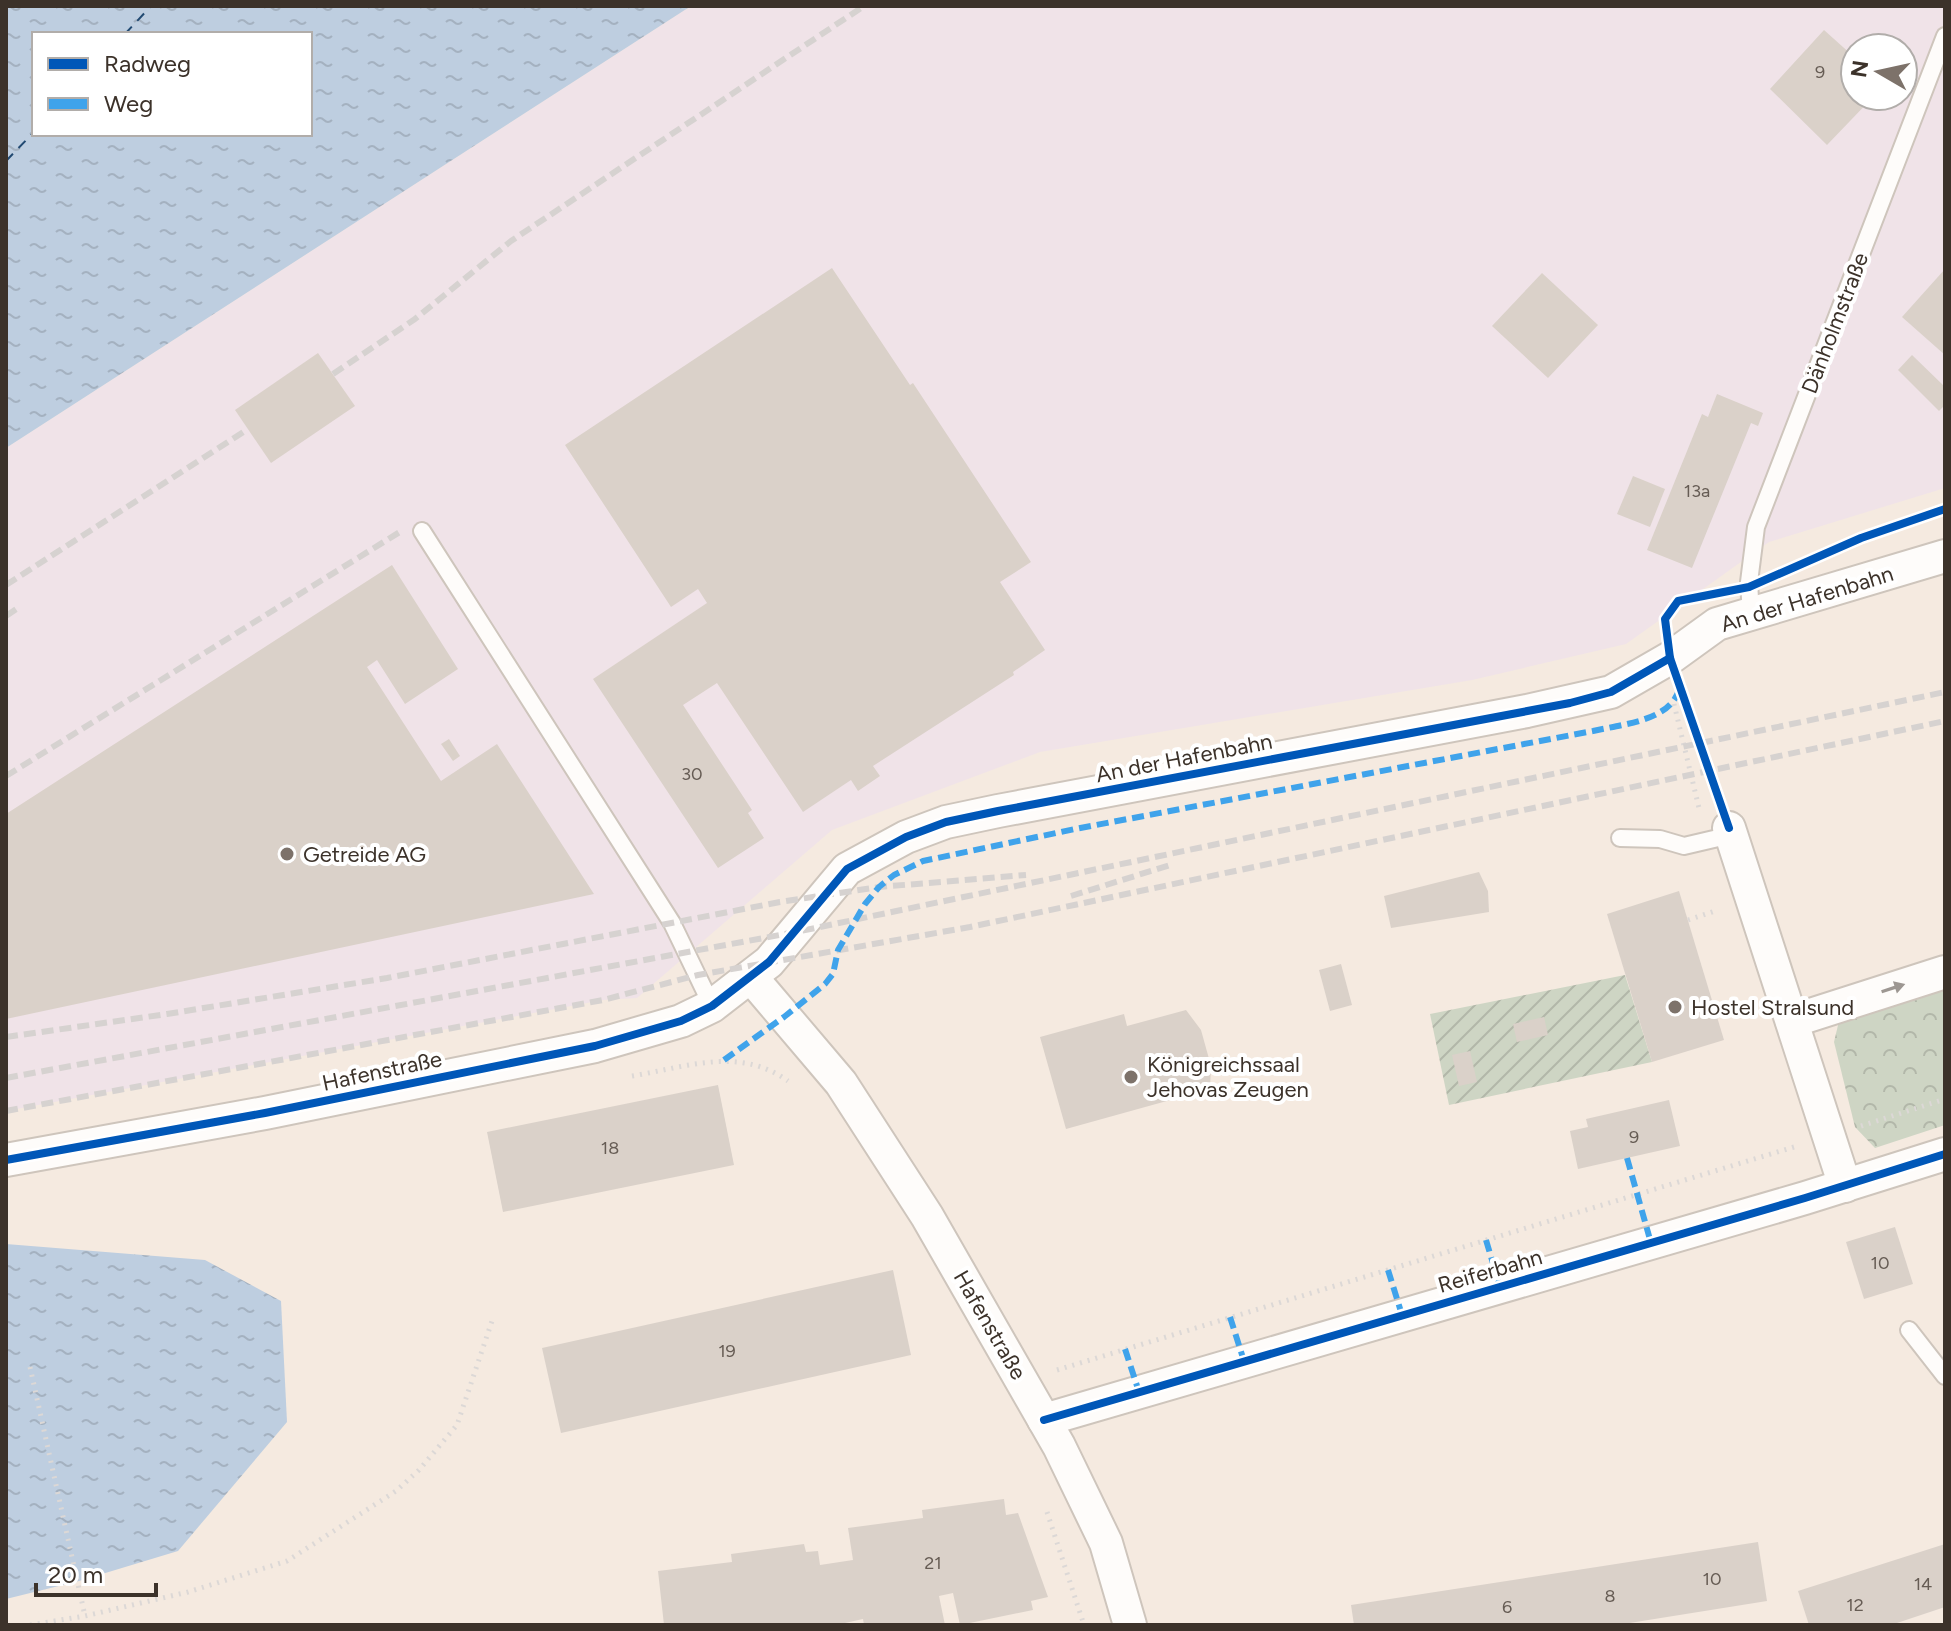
<svg xmlns="http://www.w3.org/2000/svg" width="1951" height="1631" viewBox="0 0 1951 1631" font-family="Figtree,sans-serif">
<style>
.industrial{fill:#f0e3e8;fill-rule:evenodd}
.park{fill:url(#park-crowns)}
.garden{fill:url(#garden-furrows)}
.water{fill:url(#water-ripples);fill-rule:evenodd}
.lines{fill:none;stroke-linecap:round;stroke-linejoin:round}
.ferry{stroke:#224a72;stroke-width:2;stroke-dasharray:10 8;stroke-linecap:butt}
.building{fill:#dad1c9}
.service-casing{stroke:#cec5bc;stroke-width:20}
.minor-casing{stroke:#cec5bc;stroke-width:36}
.path{stroke:#dcd8d6;stroke-width:5;stroke-dasharray:2 6;stroke-linecap:butt}
.service{stroke:#fefcfa;stroke-width:16}
.minor{stroke:#fefcfa;stroke-width:32}
.rail{stroke:#d6d2d0;stroke-width:6;stroke-dasharray:12 6;stroke-linecap:butt}
.quiet{stroke:#3fa3eb;stroke-width:6;stroke-dasharray:12 6;stroke-linecap:butt}
.cycleway-casing{stroke:#fff;stroke-width:13}
.cycleway{stroke:#0057b8;stroke-width:8}
.oneway{fill:#9d9792}
.poi-dot{fill:#7d726a;stroke:#fff;stroke-width:3}
.labels{text-anchor:middle;dominant-baseline:central;stroke-width:8;stroke-linejoin:round;paint-order:stroke}
.number-label{font-size:18px;fill:#665c54}
.street-label{font-size:22px;fill:#3c322a;stroke:#fff}
.poi-label{font-size:22px;fill:#3c322a;stroke:#fff;text-anchor:start}
</style>
<defs>
<pattern id="park-crowns" width="20" height="18" patternUnits="userSpaceOnUse" patternTransform="scale(2)"><rect width="20" height="18" fill="#ced5c4"/><path d="M2 6a3 3 0 1 1 6 0M12 15a3 3 0 1 1 6 0" fill="none" stroke="#b2b7a9"/></pattern>
<pattern id="garden-furrows" width="10" height="10" patternUnits="userSpaceOnUse" patternTransform="scale(2)"><rect width="10" height="10" fill="#ced5c4"/><path d="M-1 1l2-2M0 10L10 0M9 11l2-2" fill="none" stroke="#b2b7a9"/></pattern>
<pattern id="water-ripples" width="26" height="14" patternUnits="userSpaceOnUse" patternTransform="scale(2)"><rect width="26" height="14" fill="#becee0"/><path d="M2 4q2-2 4 0t4 0M15 11q2-2 4 0t4 0" fill="none" stroke="#a4b1c0"/></pattern>
</defs>
<rect width="100%" height="100%" fill="#f5eae0"/>
<path class="industrial" d="M691,6H1945V488L1769,542L1626,644L1472,680L1040,752L832,830L637,998L603,1000L6,1111V448ZM1855,48H1903V96H1855Z"/>
<path class="park" d="M1945,980V1125L1875,1148L1855,1127L1834,1042L1839,1021Z"/>
<path class="garden" d="M1625,975L1652,1062L1449,1105L1430,1014Z"/>
<g class="water">
<path d="M6,6H691L6,448ZM34,34H310V134H34Z"/>
<path d="M6,1244L205,1260L281,1301L287,1422L178,1551L79,1581L6,1599Z"/>
</g>
<g class="lines">
<g class="ferry">
<path d="M125,34L151,6"/>
<path d="M6,161L34,132"/>
</g>
</g>
<g class="building">
<path d="M1824,30L1853,56L1855,53V96H1874L1827,145L1770,89Z"/>
<path d="M832,268L910,385L913,383L1031,562L1000,582L1045,650L1013,672L1014,675L873,766L880,776L858,791L851,780L803,812L717,683L683,705L752,810L748,813L764,838L718,868L593,679L707,603L698,589L671,607L565,445Z"/>
<path d="M1945,269V355L1902,317Z"/>
<path d="M1542,273L1598,325L1548,378L1492,326Z"/>
<path d="M318,353L355,406L271,463L235,410Z"/>
<path d="M1912,355L1945,387V405L1939,411L1898,370Z"/>
<path d="M1717,394L1763,413L1758,426L1751,423L1692,568L1647,550L1702,414L1708,417Z"/>
<path d="M1633,476L1665,489L1650,527L1617,514Z"/>
<path d="M392,565L458,669L405,704L377,660L367,667L373,676L441,781L497,744L594,894L6,1019V814Z"/>
<path d="M449,739L460,756L453,761L441,744Z"/>
<path d="M1479,872L1488,891L1489,912L1391,928L1384,896Z"/>
<path d="M1679,891L1724,1040L1652,1062L1607,914Z"/>
<path d="M1341,964L1352,1005L1330,1011L1319,970Z"/>
<path d="M1186,1010L1201,1030L1211,1066L1210,1089L1066,1129L1040,1037L1124,1014L1127,1026Z"/>
<path d="M1544,1017L1548,1035L1517,1042L1513,1024Z"/>
<path d="M1470,1051L1477,1082L1459,1086L1452,1055Z"/>
<path d="M718,1085L734,1165L503,1212L487,1132Z"/>
<path d="M1669,1100L1680,1146L1578,1169L1570,1131L1588,1127L1586,1119Z"/>
<path d="M1895,1227L1913,1284L1864,1299L1846,1242Z"/>
<path d="M893,1270L911,1355L561,1433L542,1348Z"/>
<path d="M1004,1499L1006,1515L1018,1513L1048,1597L1031,1601L1033,1610L960,1625L953,1593L939,1596L945,1625H864L863,1619L836,1625H664L658,1571L732,1562L731,1554L804,1544L806,1552L818,1551L820,1565L853,1560L848,1528L923,1518L922,1510Z"/>
<path d="M1758,1542L1767,1601L1617,1625H1354L1351,1605Z"/>
<path d="M1945,1544V1607L1891,1625H1809L1798,1591Z"/>
</g>
<g class="lines">
<g class="service-casing">
<g id="service">
<path d="M422,531L672,923L712,1006"/>
<path d="M1751,615L1749,582L1756,527L1945,36"/>
<path d="M1620,838L1660,839L1684,846L1731,835"/>
<path d="M1909,1330L1945,1376"/>
</g>
</g>
<g class="minor-casing">
<g id="minor">
<path d="M1729,828L1845,1186"/>
<path d="M751,977L841,1083L927,1216L1059,1446L1106,1543L1130,1625"/>
<path d="M1792,1021L1945,972"/>
<path d="M6,1160L265,1113L595,1046L681,1021L712,1006L769,962L847,869L906,837L946,822L998,811L1527,711L1611,692L1670,658L1717,624L1945,556"/>
<path d="M1044,1420L1805,1198L1945,1154"/>
</g>
</g>
<g class="path">
<path d="M1674,704L1699,808"/>
<path d="M1688,920L1718,910"/>
<path d="M632,1076C687,1067 739,1046 788,1081"/>
<path d="M1861,1126L1945,1099"/>
<path d="M30,1367L85,1616"/>
<path d="M1057,1370L1794,1147"/>
<path d="M1047,1512L1084,1625"/>
<path d="M30,1625L85,1616L188,1592L287,1561L396,1491L419,1470L457,1425L493,1318"/>
</g>
<use href="#service" class="service"/>
<use href="#minor" class="minor"/>
<g class="rail">
<path d="M333,374L415,319L511,241L864,6"/>
<path d="M6,585L248,429"/>
<path d="M6,616L18,608"/>
<path d="M6,776L403,530"/>
<path d="M1071,896L1170,865"/>
<path d="M6,1037L167,1014L387,978L780,902L879,887L1026,875"/>
<path d="M6,1078L796,932L1945,692"/>
<path d="M6,1111L603,1000L698,975L970,927L1945,721"/>
</g>
<g class="quiet">
<path d="M724,1060L784,1017L825,984L833,974L838,950L865,904L879,887L894,875L923,861L1075,829L1593,731C1623,724 1673,721 1680,686"/>
<path d="M1627,1158L1651,1243"/>
<path d="M1486,1240L1500,1287"/>
<path d="M1388,1270L1402,1315"/>
<path d="M1230,1317L1244,1361"/>
<path d="M1125,1349L1139,1392"/>
</g>
<g class="cycleway-casing">
<g id="cycleway">
<path d="M1729,828L1670,658L1665,619L1678,601L1749,587L1861,538L1945,509"/>
<path d="M6,1160L265,1113L595,1046L681,1021L712,1006L769,962L847,869L906,837L946,822L998,811L1570,703L1611,692L1670,658"/>
<path d="M1044,1420L1805,1198L1945,1154"/>
</g>
</g>
<use href="#cycleway" class="cycleway"/>
</g>
<defs><path id="oneway-solid" d="M-6-.8H1V-3.2L6.5 0L1 3.2V.8H-6Z" transform="scale(2)"/></defs>
<use class="oneway" href="#oneway-solid" transform="translate(1893 988) rotate(-18)"/>
<g class="poi-dot">
<circle cx="287" cy="854" r="8"/>
<circle cx="1675" cy="1007" r="8"/>
<circle cx="1131" cy="1077" r="8"/>
</g>
<g class="labels">
<g class="number-label">
<text x="1820" y="72">9</text>
<text x="1697" y="491">13a</text>
<text x="692" y="774">30</text>
<text x="1634" y="1137">9</text>
<text x="610" y="1148">18</text>
<text x="1880" y="1263">10</text>
<text x="727" y="1351">19</text>
<text x="933" y="1563">21</text>
<text x="1712" y="1579">10</text>
<text x="1923" y="1584">14</text>
<text x="1610" y="1596">8</text>
<text x="1855" y="1605">12</text>
<text x="1507" y="1607">6</text>
</g>
<g class="street-label">
<text transform="translate(1835 323) rotate(-69)">Dänholmstraße</text>
<text transform="translate(1807 599) rotate(-17)">An der Hafenbahn</text>
<text transform="translate(1184 758) rotate(-11)">An der Hafenbahn</text>
<text transform="translate(382 1071) rotate(-12)">Hafenstraße</text>
<text transform="translate(1490 1271) rotate(-16)">Reiferbahn</text>
<text transform="translate(990 1325) rotate(60)">Hafenstraße</text>
</g>
<g class="poi-label">
<text x="303" y="854">Getreide AG</text>
<text x="1691" y="1007">Hostel Stralsund</text>
<text x="1147" y="1064">Königreichssaal<tspan x="1147" dy="25">Jehovas Zeugen</tspan></text>
</g>
</g>
<rect width="1951" height="1631" fill="none" stroke="#3c322a" stroke-width="16"/>
<rect x="32" y="32" width="280" height="104" fill="#ffffff" stroke="#b1adaa" stroke-width="2"/>
<rect x="48" y="58" width="40" height="12" fill="#0057b8" stroke="#b1adaa" stroke-width="2"/>
<text x="104" y="72" font-size="24" fill="#3c322a">Radweg</text>
<rect x="48" y="98" width="40" height="12" fill="#3fa3eb" stroke="#b1adaa" stroke-width="2"/>
<text x="104" y="112" font-size="24" fill="#3c322a">Weg</text>
<g transform="translate(1879 72) rotate(279)"><circle r="38" fill="#ffffff" stroke="#b1adaa" stroke-width="2"/>
<path d="M0-6L14 30L0 20L-14 30Z" fill="#7d726a"/>
<text y="-12" font-size="22" font-weight="bold" text-anchor="middle" fill="#3c322a">N</text>
</g>
<path d="M36 1583v12h120v-12" fill="none" stroke="#3c322a" stroke-width="4"/>
<text x="48" y="1583" font-size="24" fill="#3c322a" stroke="#ffffff" stroke-width="6" paint-order="stroke">20 m</text>
</svg>
